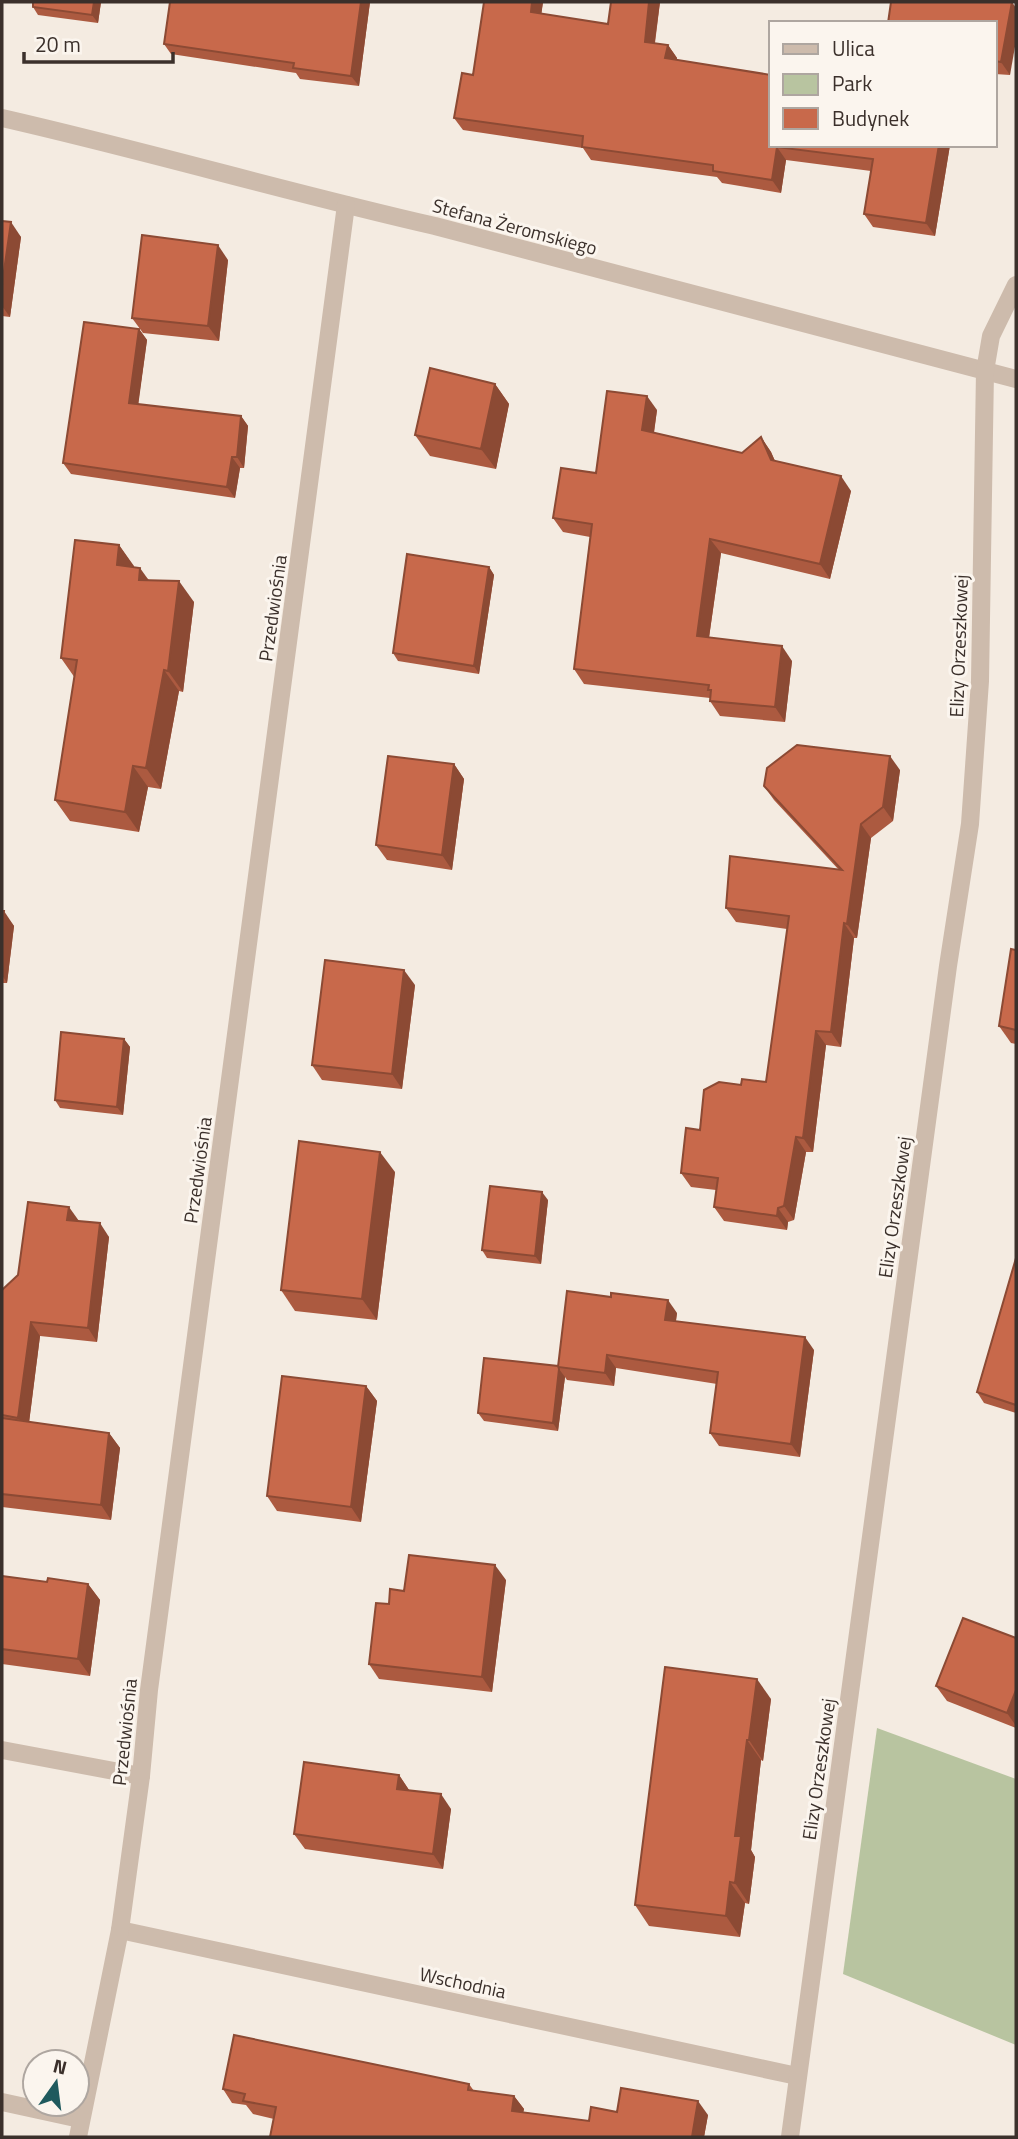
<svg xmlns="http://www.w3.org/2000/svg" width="1018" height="2139" viewBox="0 0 1018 2139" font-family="'Titillium Web',sans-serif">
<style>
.green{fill:#b8c4a0}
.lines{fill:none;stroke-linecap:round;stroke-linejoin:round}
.street{stroke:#cdbbac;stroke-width:18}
.wall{fill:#ac5a40}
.shaded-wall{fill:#8c4a34}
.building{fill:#c8694b;stroke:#8c4a34;stroke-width:2}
.labels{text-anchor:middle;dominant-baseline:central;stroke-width:6;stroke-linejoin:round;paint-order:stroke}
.street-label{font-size:19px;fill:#3b302b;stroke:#fbf5ee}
</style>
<rect width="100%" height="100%" fill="#f4ebe1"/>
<path class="green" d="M877,1728L1016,1779V2045L843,1974Z"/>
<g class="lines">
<g class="street">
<path d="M2,118C147,151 290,193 435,226L1016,379"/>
<path d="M2,1750L141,1776"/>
<path d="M120,1930L797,2076"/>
<path d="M2,2102L80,2119"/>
<path d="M78,2137L120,1930L141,1776L149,1690L346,205"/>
<path d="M790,2137L948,966L970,824L980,681L985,371L991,336L1016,285"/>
</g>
</g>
<g class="wall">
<path d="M33,2H101L98,23L38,15L33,7Z"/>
<path d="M170,2H370L359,86L300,79L296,73L171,54L164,44Z"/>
<path d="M484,2H543L541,14L608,24L611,2H660L655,43L668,45L677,58V60L771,145H950L935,236L873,227L864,214L871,171L786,160L781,193L722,183L717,177L591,160L583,148L463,130L454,118L473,75Z"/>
<path d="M889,2H1012L1010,75L995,74V23Z"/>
<path d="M2,221L21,237L10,317L2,316Z"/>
<path d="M228,260L219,341L143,333L132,318Z"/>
<path d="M139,329L147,340L138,404L241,416L248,426L244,468H240L235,498L71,474L63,463Z"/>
<path d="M495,384L509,404L496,469L430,456L415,435Z"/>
<path d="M657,410L654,433L742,453L761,437L771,452L775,461L851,491L830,579L721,553L709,638L792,661L785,722L720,716L710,701V698L584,684L574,669L590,537L563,532L553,518Z"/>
<path d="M119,545L134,567L149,580L194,602L183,692L179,691L161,789L148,787L139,832L70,821L55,800L75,678L61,658Z"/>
<path d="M489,567L494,575L479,674L398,661L393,653Z"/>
<path d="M454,764L464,779L452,870L387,860L376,845Z"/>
<path d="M900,770L893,821L871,838L857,938H854L841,1047L826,1045L813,1152H806L794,1220L788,1222L787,1230L724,1221L714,1207L716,1190L691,1187L681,1173L700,1130L741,1085L766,1082L787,929L736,922L726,908L839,870L774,800L764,786Z"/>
<path d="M2,911L14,926L7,983H2Z"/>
<path d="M1016,950V1044L1011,1043L999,1026Z"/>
<path d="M415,985L402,1089L322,1080L312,1065Z"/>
<path d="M124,1039L130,1047L123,1115L60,1108L55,1100Z"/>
<path d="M395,1172L377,1320L295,1311L281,1290Z"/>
<path d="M548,1200L541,1264L487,1258L482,1250Z"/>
<path d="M79,1221L109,1237L97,1342L40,1336L29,1422L109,1433L120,1448L111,1520L2,1507V1290Z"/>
<path d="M1016,1258V1413L984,1403L977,1392Z"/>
<path d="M677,1313L676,1321L814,1350L800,1457L719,1446L710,1433L717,1384L616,1368L614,1386L567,1380L565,1377L558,1431L484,1421L478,1413L558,1366Z"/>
<path d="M366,1386L377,1401L361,1522L277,1511L267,1496Z"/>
<path d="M2,1576L47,1582L88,1584L100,1600L90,1676L2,1664Z"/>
<path d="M506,1580L492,1692L379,1679L369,1664L389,1604L404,1591Z"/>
<path d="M1016,1638V1728L947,1701L936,1686Z"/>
<path d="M771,1699L763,1761L761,1760L751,1850L755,1857L749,1904L745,1903L740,1937L649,1926L635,1905Z"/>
<path d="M399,1775L409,1790L451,1809L443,1869L305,1849L294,1834Z"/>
<path d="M469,2084L474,2091L514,2096L524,2109L523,2112L589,2121L617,2112L708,2115L704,2137L274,2119L253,2114L246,2105L232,2103L223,2089Z"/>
</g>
<g class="shaded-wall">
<path d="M94,2H101L98,23L92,15Z"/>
<path d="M361,2H370L359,86L351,76Z"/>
<path d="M532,2H543L540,25L531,12Z"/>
<path d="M649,2H660L653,55L645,42Z"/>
<path d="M1012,2L1016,8V41L1010,75L1001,62Z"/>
<path d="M668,45L677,58L674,71L665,58Z"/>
<path d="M939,145H950L935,236L926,223Z"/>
<path d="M777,147L786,160L781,193L772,180Z"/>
<path d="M11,222L21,237L10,317L2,306V285Z"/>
<path d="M218,245L228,260L219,341L208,326Z"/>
<path d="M139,329L147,340L137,414L129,403Z"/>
<path d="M495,384L509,404L496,469L481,449Z"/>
<path d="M647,396L657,410L652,445L642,430Z"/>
<path d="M241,416L248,426L244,468L237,457Z"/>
<path d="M761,437L771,452L781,475L771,460Z"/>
<path d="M232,457L240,468L235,498L227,487Z"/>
<path d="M841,476L851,491L830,579L820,564Z"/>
<path d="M710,539L721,553L707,651L697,636Z"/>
<path d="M119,545L134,566L131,586L117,565Z"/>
<path d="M489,567L494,575L479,674L474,666Z"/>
<path d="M140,568L155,589L139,580Z"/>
<path d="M179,581L194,602L183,692L168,671Z"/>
<path d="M782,646L792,661L785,722L775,707Z"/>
<path d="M164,670L179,691L161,789L146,768Z"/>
<path d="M890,756L900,770L893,821L883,807Z"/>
<path d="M454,764L464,779L452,870L442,855Z"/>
<path d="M133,766L148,787L139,832L125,812Z"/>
<path d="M861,824L871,838L857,938L847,924Z"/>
<path d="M4,911L14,926L7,983L2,975V929Z"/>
<path d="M844,923L854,938L841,1047L831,1032Z"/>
<path d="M404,970L415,985L402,1089L392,1074Z"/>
<path d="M816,1031L826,1045L813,1152L803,1138Z"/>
<path d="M124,1039L130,1047L123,1115L117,1107Z"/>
<path d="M796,1137L806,1152L794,1220L784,1206Z"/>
<path d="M380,1152L395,1172L377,1320L362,1299Z"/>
<path d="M542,1192L548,1200L541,1264L535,1256Z"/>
<path d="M69,1207L79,1221L67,1220Z"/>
<path d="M778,1208L788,1222L787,1230L777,1216Z"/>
<path d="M100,1223L109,1237L97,1342L88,1328Z"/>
<path d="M668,1300L677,1313L674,1333L665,1320Z"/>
<path d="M31,1322L40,1336L28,1431L18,1418Z"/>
<path d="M805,1337L814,1350L800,1457L791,1444Z"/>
<path d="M607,1355L616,1368L614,1386L605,1373Z"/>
<path d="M559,1369L565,1377L558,1431L553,1423Z"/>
<path d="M366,1386L377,1401L361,1522L351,1507Z"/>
<path d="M109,1433L120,1448L111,1520L101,1505Z"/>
<path d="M495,1565L506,1580L492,1692L482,1677Z"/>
<path d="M88,1584L100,1600L90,1676L78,1659Z"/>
<path d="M757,1679L771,1699L763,1761L749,1740Z"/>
<path d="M1016,1690V1726L1007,1713Z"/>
<path d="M747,1740L761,1760L751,1850L755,1857L749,1904L735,1883V1836Z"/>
<path d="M399,1775L409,1790L397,1789Z"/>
<path d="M441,1794L451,1809L443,1869L433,1854Z"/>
<path d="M730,1882L745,1903L740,1937L726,1916Z"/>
<path d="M514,2096L524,2109L521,2124L512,2111Z"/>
<path d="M698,2101L708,2115L704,2137H692Z"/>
</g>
<g class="building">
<path d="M33,2H94L92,15L33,7Z"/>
<path d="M170,2H361L351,76L293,68L294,63L164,44Z"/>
<path d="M484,2H532L531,12L608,24L611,2H649L645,42L668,45L665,58L771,75V145H939L926,223L864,214L873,159L777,147L772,180L713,171V165L582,147L583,136L454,118L462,73L473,75Z"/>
<path d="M891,2H1012L1001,62L995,61V23H888Z"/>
<path d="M2,221L11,222L2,285Z"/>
<path d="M142,235L218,245L208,326L132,318Z"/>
<path d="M84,322L139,329L129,403L241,416L237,457H232L227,487L63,463Z"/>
<path d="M430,368L495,384L481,449L415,435Z"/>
<path d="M607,391L647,396L642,430L742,453L761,437L771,460L841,476L820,564L710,539L697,636L782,646L775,707L710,701L711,690H708L709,685L574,669L592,524L553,518L561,468L596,473Z"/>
<path d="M75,540L119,545L117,565L140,568L139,580L179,581L168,671L164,670L146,768L133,766L125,812L55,800L77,660L61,658Z"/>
<path d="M407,554L489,567L474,666L393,653Z"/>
<path d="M797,745L890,756L883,807L861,824L847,924L844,923L831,1032L816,1031L803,1138L796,1137L784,1206L778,1208L777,1216L714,1207L718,1178L681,1173L686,1128L700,1130L704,1090L719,1082L741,1085L742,1079L766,1082L789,916L726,908L730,856L842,870L764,786L767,768Z"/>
<path d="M388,756L454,764L442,855L376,845Z"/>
<path d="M2,911H4L2,929Z"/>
<path d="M1011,949L1016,950V1030L999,1026Z"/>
<path d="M325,960L404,970L392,1074L312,1065Z"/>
<path d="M61,1032L124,1039L117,1107L55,1100Z"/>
<path d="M299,1141L380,1152L362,1299L281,1290Z"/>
<path d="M490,1186L542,1192L535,1256L482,1250Z"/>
<path d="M28,1202L69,1207L67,1220L100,1223L88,1328L31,1322L18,1418L2,1415V1290L18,1275Z"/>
<path d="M1016,1258V1405L977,1392Z"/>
<path d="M567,1291L611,1297V1293L668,1300L665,1320L805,1337L791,1444L710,1433L718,1372L607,1355L605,1373L558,1367Z"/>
<path d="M484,1358L558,1366L559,1369L553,1423L478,1413Z"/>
<path d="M282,1376L366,1386L351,1507L267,1496Z"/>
<path d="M2,1418L109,1433L101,1505L2,1494Z"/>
<path d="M409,1555L495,1565L482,1677L369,1664L376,1603L389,1604L390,1589L404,1591Z"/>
<path d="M2,1576L47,1582L48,1578L88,1584L78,1659L2,1649Z"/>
<path d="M963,1618L1016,1638V1690L1007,1713L936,1686Z"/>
<path d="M665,1667L757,1679L749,1740H747L735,1836H741L735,1883L730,1882L726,1916L635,1905Z"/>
<path d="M304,1762L399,1775L397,1789L441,1794L433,1854L294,1834Z"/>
<path d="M234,2035L469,2084L468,2090L514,2096L512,2111L589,2121L591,2107L617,2112L621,2088L698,2101L692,2137H270L276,2107L243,2101L245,2094L223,2089Z"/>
</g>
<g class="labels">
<g class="street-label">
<text transform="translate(515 226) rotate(15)">Stefana Żeromskiego</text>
<text transform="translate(272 608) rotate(-82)">Przedwiośnia</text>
<text transform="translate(958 646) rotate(-88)">Elizy Orzeszkowej</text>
<text transform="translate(197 1170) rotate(-82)">Przedwiośnia</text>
<text transform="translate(894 1207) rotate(-82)">Elizy Orzeszkowej</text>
<text transform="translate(124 1732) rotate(-84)">Przedwiośnia</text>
<text transform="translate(818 1769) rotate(-82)">Elizy Orzeszkowej</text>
<text transform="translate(463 1982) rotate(12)">Wschodnia</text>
</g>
</g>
<rect width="1018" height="2139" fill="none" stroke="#3b302b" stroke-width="7"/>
<rect x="769" y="21" width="228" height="126" fill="#fbf5ee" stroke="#aea6a0" stroke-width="2"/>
<rect x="783" y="44" width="35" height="10" fill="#cdbbac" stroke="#aea6a0" stroke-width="2"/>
<text x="832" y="56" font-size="21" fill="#3b302b">Ulica</text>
<rect x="783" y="74" width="35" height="21" fill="#b8c4a0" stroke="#aea6a0" stroke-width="2"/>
<text x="832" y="91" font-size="21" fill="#3b302b">Park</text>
<rect x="783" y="108" width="35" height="21" fill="#c8694b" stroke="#aea6a0" stroke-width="2"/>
<text x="832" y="126" font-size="21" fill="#3b302b">Budynek</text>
<g transform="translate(56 2083) rotate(14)"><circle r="33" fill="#fbf5ee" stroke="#aea6a0" stroke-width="2"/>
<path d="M0-5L12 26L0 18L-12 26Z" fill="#1f5a5e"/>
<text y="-10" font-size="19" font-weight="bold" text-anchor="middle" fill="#3b302b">N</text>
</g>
<path d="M24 52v10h149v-10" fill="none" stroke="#3b302b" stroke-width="3.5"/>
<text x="35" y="52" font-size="21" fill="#3b302b" stroke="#fbf5ee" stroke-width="5" paint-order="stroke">20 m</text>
</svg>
